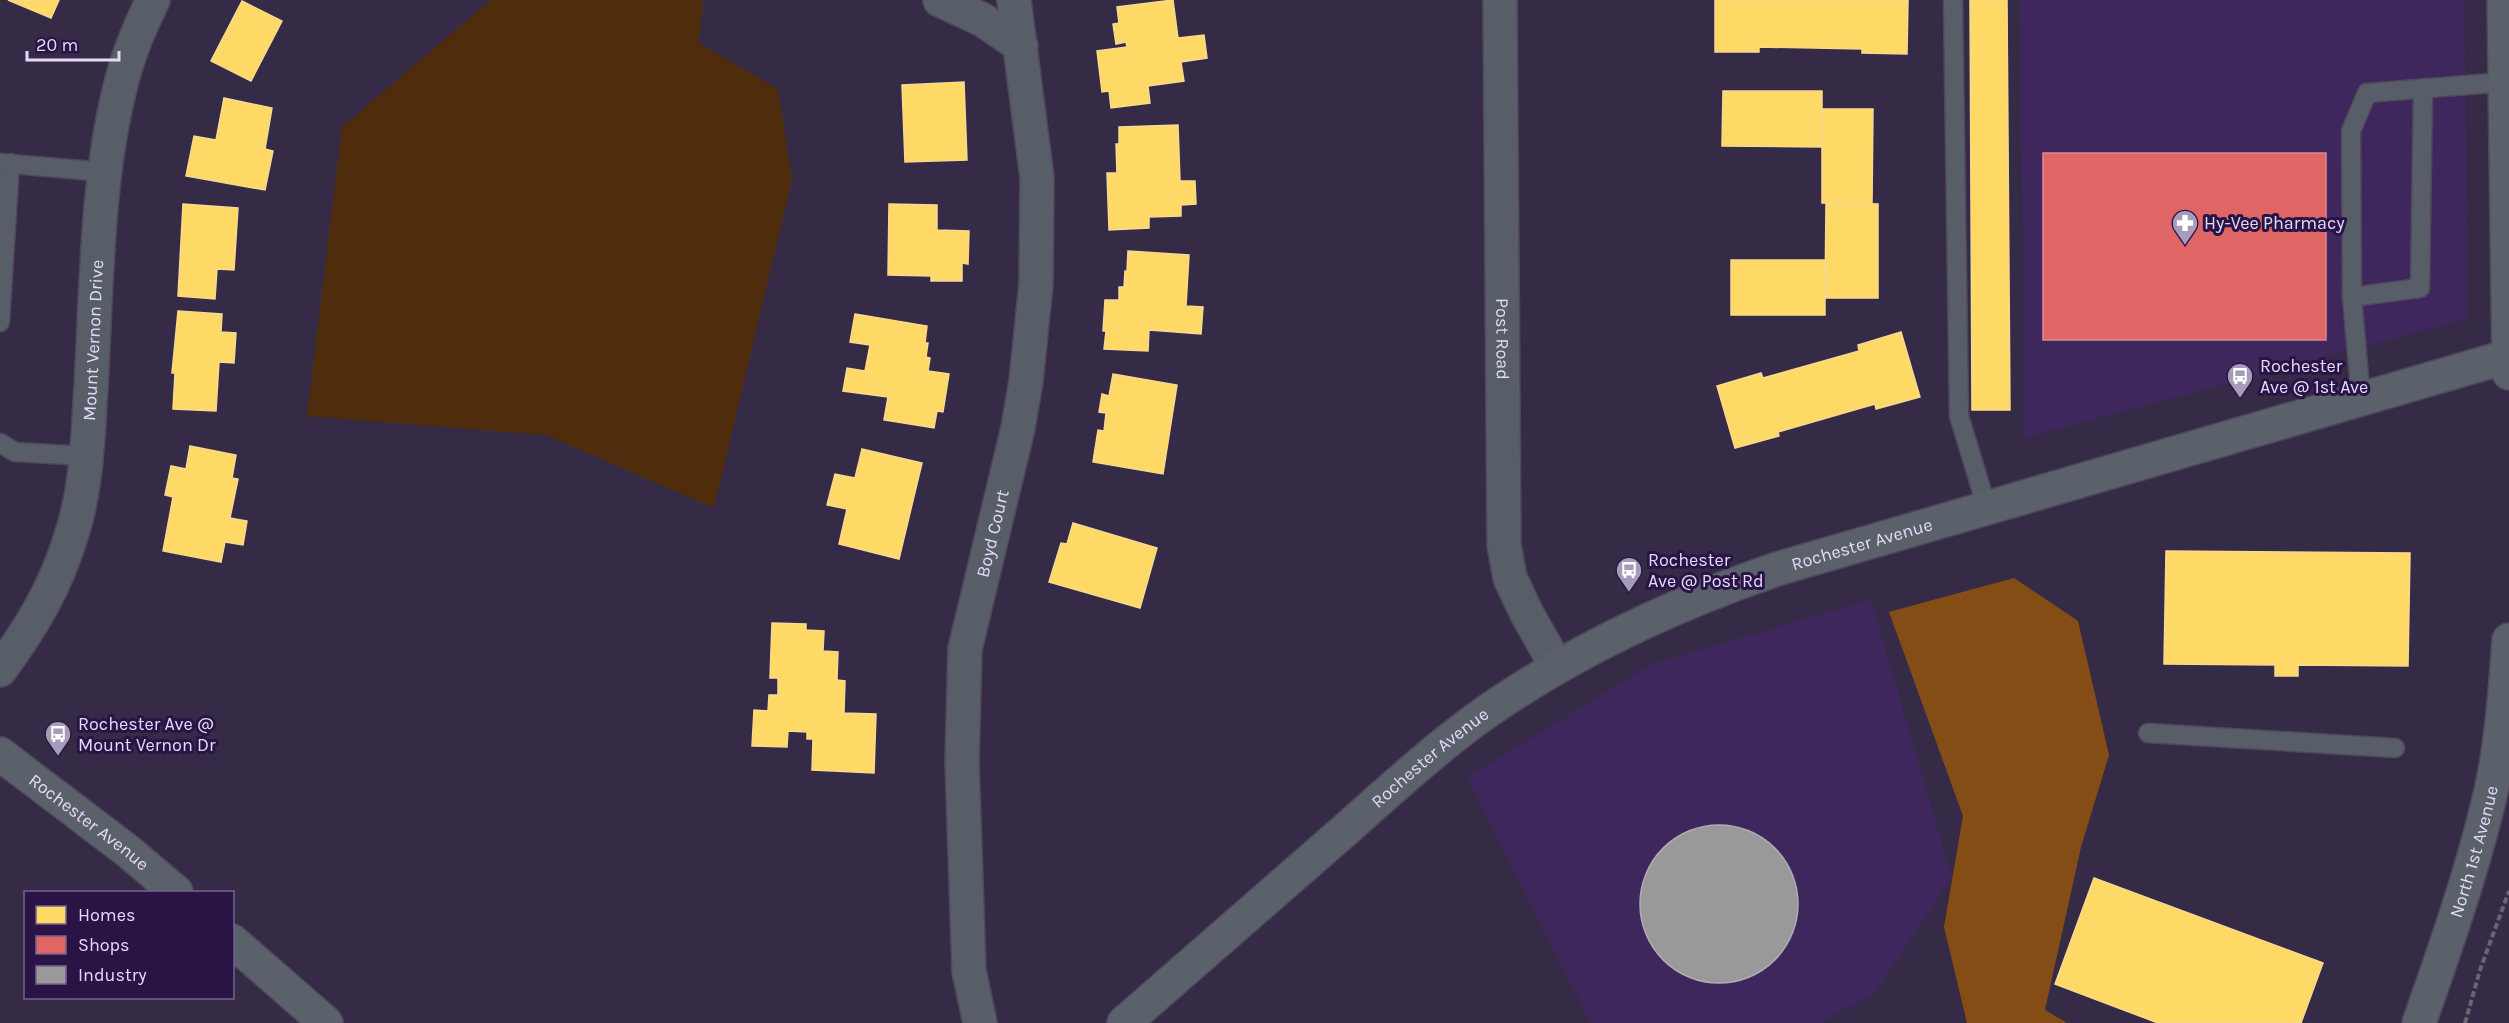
<svg xmlns="http://www.w3.org/2000/svg" width="2509" height="1023" viewBox="0 0 2509 1023" font-family="Karla,sans-serif">
<style>
.built{fill:#3d275d}
.green{fill:#4f2c0c}
.forest{fill:#854d16}
.homes{fill:#ffd966;stroke:#f7d992;stroke-width:1.5}
.shops{fill:#e06666;stroke:#e18892;stroke-width:1.5}
.industry{fill:#999;stroke:#afacb6;stroke-width:1.5}
.lines{fill:none;stroke-linecap:round;stroke-linejoin:round}
.service-casing{stroke:#4f465c;stroke-width:21}
.minor-casing{stroke:#4f465c;stroke-width:36}
.secondary-casing{stroke:#4f465c;stroke-width:36}
.path{stroke:#666774;stroke-width:4;stroke-dasharray:6 3;stroke-linecap:butt}
.service{stroke:#585e68;stroke-width:18}
.minor{stroke:#585e68;stroke-width:33}
.secondary{stroke:#5a616b;stroke-width:33}
.labels{text-anchor:middle;dominant-baseline:central;stroke-width:6;stroke-linejoin:round;paint-order:stroke}
.poi-label{font-size:18px;fill:#e3d9f9;stroke:#2a1446;text-anchor:start}
.street-label{font-size:18px;fill:#e3d9f9;stroke:#2a1446}
</style>
<rect width="100%" height="100%" fill="#362b46"/>
<g class="built">
<path d="M2020,0H2465L2467,319L2025,438Z"/>
<path d="M1871,599L1952,878L1875,993L1819,1023H1591L1467,777L1653,664Z"/>
</g>
<path class="green" d="M491,0H703L699,43L778,89L792,179L714,508L546,435L307,416L342,127Z"/>
<path class="forest" d="M2014,578L2078,621L2109,755L2081,847L2045,1010L2067,1023H1967L1944,927L1963,816L1889,612Z"/>
<g class="homes">
<path d="M8,0H59L51,18Z"/>
<path d="M1173,0L1178,38L1204,35L1207,58L1181,62L1184,81L1148,86L1150,103L1111,108L1109,91L1102,92L1097,51L1127,47L1126,42L1116,44L1113,24L1119,23L1117,7Z"/>
<path d="M1715,0H1908L1907,54L1862,53V49L1759,47V52H1715Z"/>
<path d="M1970,0H2007L2010,410H1972Z"/>
<path d="M242,1L282,21L251,81L211,61Z"/>
<path d="M964,82L967,160L905,162L902,85Z"/>
<path d="M1723,91H1822V147L1722,146Z"/>
<path d="M224,98L272,108L265,149L273,151L265,190L186,176L194,136L216,140Z"/>
<path d="M1822,109H1873L1872,204L1822,203Z"/>
<path d="M1178,125L1180,181H1195L1196,204L1181,205V216L1149,217V228L1109,230L1107,173H1117L1116,144H1119V127Z"/>
<path d="M1826,203L1878,204V298H1825Z"/>
<path d="M183,204L238,208L234,270L217,269L215,299L178,296Z"/>
<path d="M889,204L937,205V230L969,231L968,264L962,263V281H931V276L888,275Z"/>
<path d="M1128,251L1189,255L1186,306L1203,307L1201,334L1149,330L1148,351L1104,349L1106,331H1103L1105,300H1119V287H1124L1125,271H1127Z"/>
<rect x="1731" y="260" width="94" height="55"/>
<path d="M178,311L222,314L221,332L236,333L234,363L219,362L216,411L173,409L175,373H172Z"/>
<path d="M855,314L927,326L925,343H928L926,357L930,358L928,371L949,374L943,412L937,411L934,428L884,420L888,397L843,391L847,368L865,371L870,345L850,342Z"/>
<path d="M1901,332L1920,397L1876,409L1875,404L1778,432L1779,436L1735,448L1717,386L1761,373L1763,378L1859,351L1858,345Z"/>
<path d="M1113,374L1177,385L1163,474L1093,462L1098,430L1104,431L1106,413L1099,412L1102,394L1109,396Z"/>
<path d="M190,446L236,455L232,478L238,479L230,518L247,521L243,545L225,542L221,562L163,551L173,497L165,495L171,466L186,469Z"/>
<path d="M862,449L922,463L899,559L839,544L847,509L827,505L835,474L855,478Z"/>
<path d="M1073,523L1157,548L1140,608L1049,582L1061,543L1067,544Z"/>
<path d="M2166,551L2410,553L2408,666L2298,665V676H2275V665L2164,664Z"/>
<path d="M772,623L806,624V630L824,631L823,651L838,652L837,680L845,681L844,713L876,714L874,773L812,770L813,739H807V732L788,731L787,747L752,746L754,710L768,711L769,695H778V678H770Z"/>
<path d="M2094,878L2323,963L2301,1023H2158L2055,984Z"/>
</g>
<rect class="shops" x="2043" y="153" width="283" height="187"/>
<circle class="industry" cx="1719" cy="904" r="79"/>
<g class="lines">
<g class="service-casing">
<g id="service">
<path d="M1953,0L1959,416L1987,508"/>
<path d="M0,163L105,172"/>
<path d="M2352,297L2420,288L2423,88"/>
<path d="M0,322L10,163"/>
<path d="M2361,400L2352,297L2351,131L2367,93L2505,82"/>
<path d="M0,443L15,452L86,456"/>
<path d="M2148,733L2395,748"/>
</g>
</g>
<g class="minor-casing">
<g id="minor">
<path d="M940,0L983,20L1021,46"/>
<path id="s1" d="M1500,0L1504,545L1510,578L1527,614L1557,667"/>
<path id="s2" d="M0,670C33,625 57,585 73,530C87,484 88,435 91,387C97,283 96,176 123,76C130,50 141,24 153,0"/>
<path id="s3" d="M980,1023L969,971L962,761L965,649L1018,428L1026,381L1036,284L1037,178L1014,0"/>
</g>
</g>
<g class="secondary-casing">
<g id="secondary">
<path d="M2504,0L2509,373"/>
<path id="s4" d="M0,754L129,852L176,892"/>
<path d="M232,941L326,1023"/>
<path id="s5" d="M1124,1023C1197,959 1270,896 1343,832C1395,786 1446,738 1504,700C1590,643 1680,602 1777,569L2509,356"/>
<path id="s6" d="M2419,1023C2444,952 2469,881 2487,808C2501,754 2505,696 2509,640"/>
</g>
</g>
<path class="path" d="M2465,1023L2480,970L2509,891"/>
<use href="#service" class="service"/>
<use href="#minor" class="minor"/>
<use href="#secondary" class="secondary"/>
</g>
<defs>
<g id="pharmacy-pin" transform="scale(1.35)"><path d="M0 17L-7.5 6A9.5 9.5 0 1 1 7.5 6Z" fill="#a69cba" stroke="#2a1446"/><path d="M-2-6h4v4h4v4h-4v4h-4v-4h-4v-4h4Z" fill="#fff"/></g>
<g id="bus-pin" transform="scale(1.35)"><path d="M0 17L-7.5 6A9.5 9.5 0 1 1 7.5 6Z" fill="#a69cba" stroke="#2a1446"/><path d="M-5-6H5V4H4V6H2V4H-2V6H-4V4H-5ZM-3.5-4V0h7V-4ZM-3.5 1.2v1.5H-2V1.2ZM2 1.2v1.5H3.5V1.2Z" fill="#fff"/></g>
</defs>
<g fill-rule="evenodd">
<use href="#pharmacy-pin" x="2185" y="223"/>
<use href="#bus-pin" x="2240" y="376"/>
<use href="#bus-pin" x="1629" y="570"/>
<use href="#bus-pin" x="58" y="734"/>
</g>
<g class="labels">
<g class="poi-label">
<text x="2204" y="223">Hy-Vee Pharmacy</text>
<text x="2260" y="366">Rochester<tspan x="2260" dy="21">Ave @ 1st Ave</tspan></text>
<text x="1648" y="560">Rochester<tspan x="1648" dy="21">Ave @ Post Rd</tspan></text>
<text x="78" y="724">Rochester Ave @<tspan x="78" dy="21">Mount Vernon Dr</tspan></text>
</g>
<g class="street-label">
<text stroke="none"><textPath href="#s1" startOffset="339">Post Road</textPath></text>
<text stroke="none"><textPath href="#s2" startOffset="350">Mount Vernon Drive</textPath></text>
<text stroke="none"><textPath href="#s3" startOffset="494">Boyd Court</textPath></text>
<text stroke="none"><textPath href="#s5" startOffset="891">Rochester Avenue</textPath></text>
<text stroke="none"><textPath href="#s5" startOffset="405">Rochester Avenue</textPath></text>
<text stroke="none"><textPath href="#s4" startOffset="112">Rochester Avenue</textPath></text>
<text stroke="none"><textPath href="#s6" startOffset="180">North 1st Avenue</textPath></text>
</g>
</g>
<rect x="24" y="891" width="210" height="108" fill="#2a1446" stroke="#74638e" stroke-width="1.5"/>
<rect x="36" y="906" width="30" height="18" fill="#ffd966" stroke="#74638e" stroke-width="1.5"/>
<text x="78" y="921" font-size="18" fill="#e3d9f9">Homes</text>
<rect x="36" y="936" width="30" height="18" fill="#e06666" stroke="#74638e" stroke-width="1.5"/>
<text x="78" y="951" font-size="18" fill="#e3d9f9">Shops</text>
<rect x="36" y="966" width="30" height="18" fill="#999999" stroke="#74638e" stroke-width="1.5"/>
<text x="78" y="981" font-size="18" fill="#e3d9f9">Industry</text>
<path d="M27 51v9h92v-9" fill="none" stroke="#e3d9f9" stroke-width="3"/>
<text x="36" y="51" font-size="18" fill="#e3d9f9" stroke="#2a1446" stroke-width="4.5" paint-order="stroke">20 m</text>
</svg>
